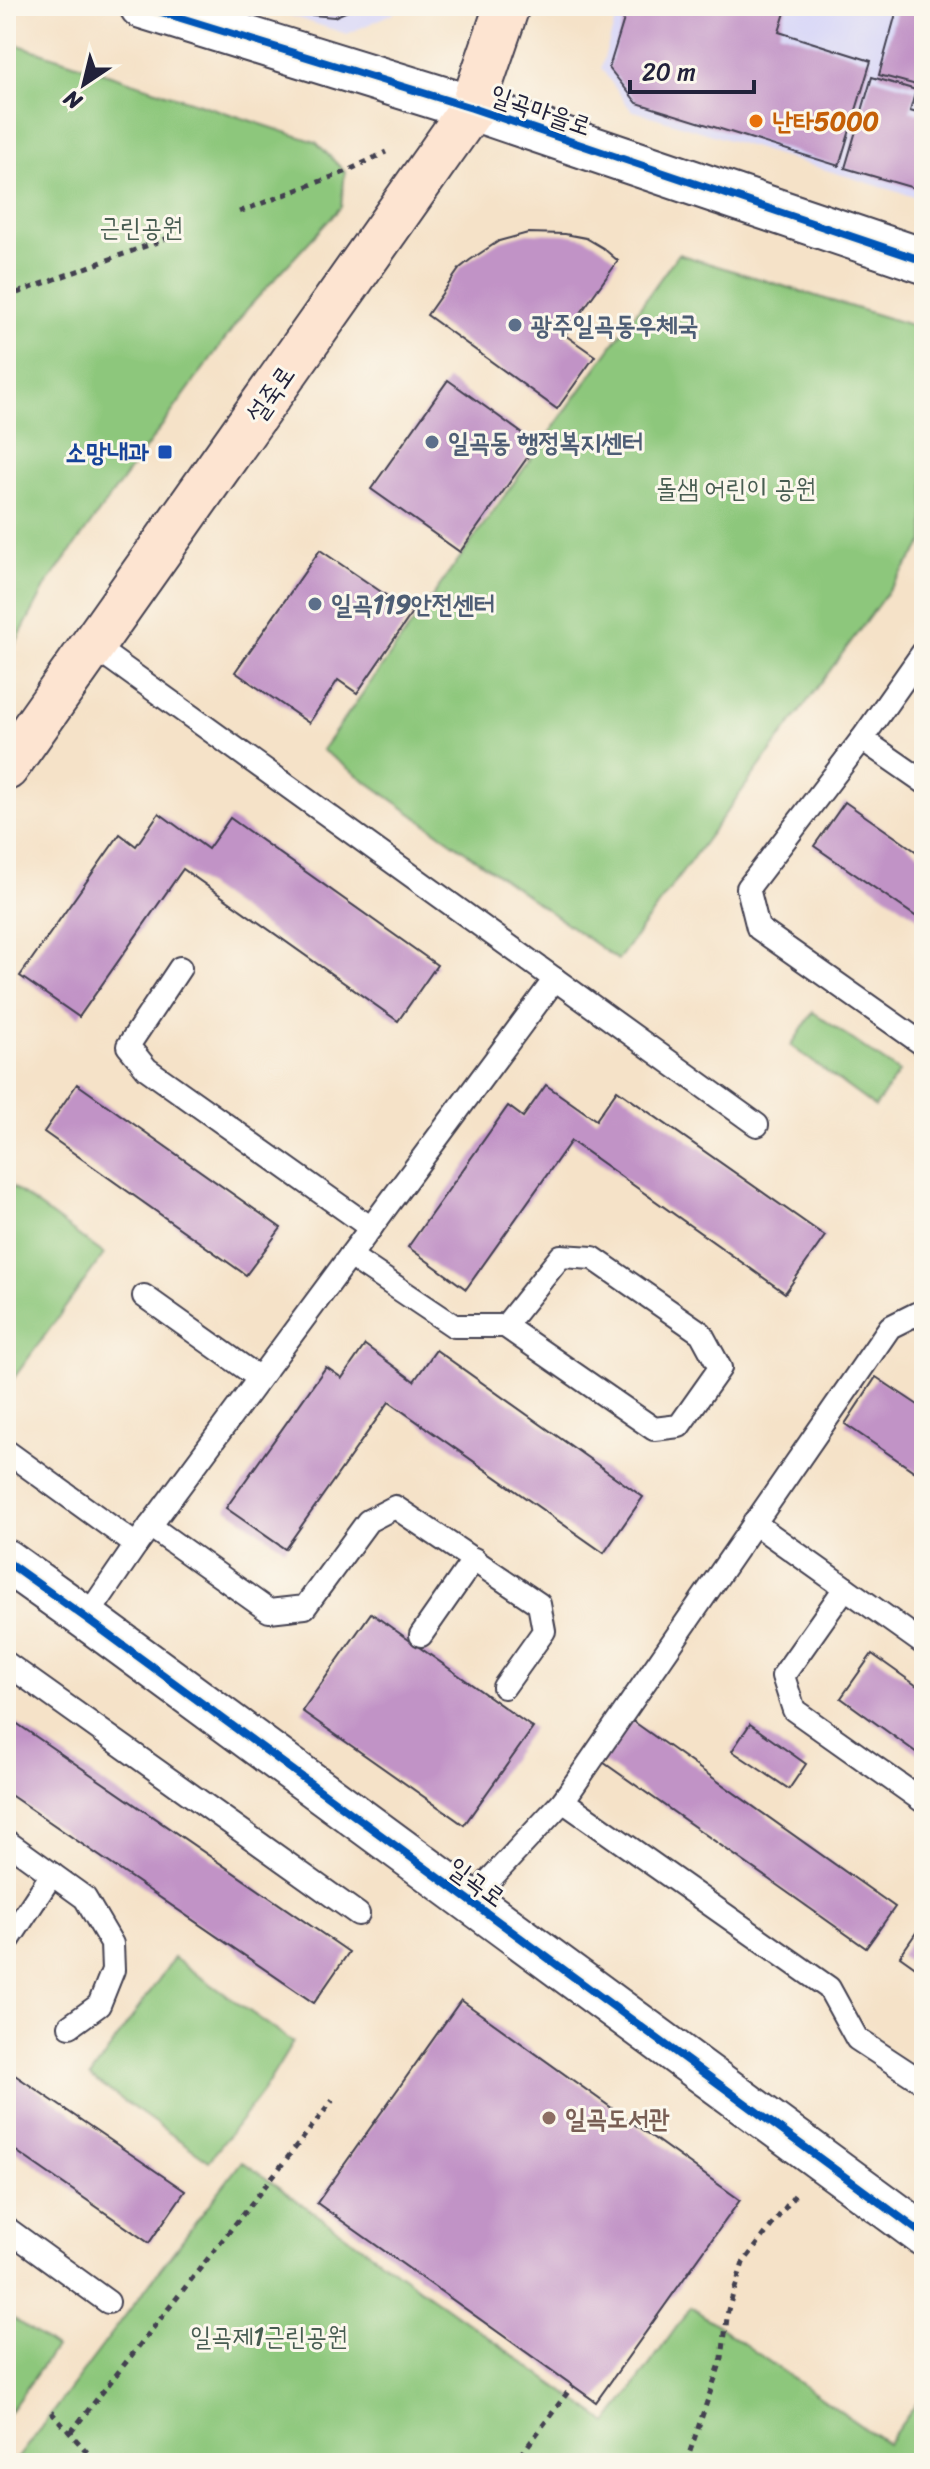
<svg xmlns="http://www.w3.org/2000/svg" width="930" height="2469" viewBox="0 0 930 2469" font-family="Sriracha,'Poor Story',sans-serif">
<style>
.built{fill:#d8d7f8}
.green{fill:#8dc77b;stroke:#58745b;stroke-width:2}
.building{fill:#c193c6}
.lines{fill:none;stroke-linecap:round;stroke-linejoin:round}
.service-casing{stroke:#423f50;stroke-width:26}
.minor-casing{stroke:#423f50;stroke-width:46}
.tertiary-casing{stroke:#423f50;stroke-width:48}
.secondary-casing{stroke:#423f50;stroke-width:48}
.path{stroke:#423f50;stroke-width:5;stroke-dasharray:6 6;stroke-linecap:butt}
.service{stroke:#fff;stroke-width:22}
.minor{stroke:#fff;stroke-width:42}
.tertiary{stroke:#fff;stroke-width:44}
.secondary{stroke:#fde4d1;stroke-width:44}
.cycleway-casing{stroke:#fbf7ec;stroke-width:13}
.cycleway{stroke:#0057b8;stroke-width:8}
.food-dot{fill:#e8710a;stroke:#fbf7ec;stroke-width:3}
.service-dot{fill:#5c6f8a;stroke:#fbf7ec;stroke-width:3}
.transit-dot{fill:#1a4fb4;stroke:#fbf7ec;stroke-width:3}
.education-dot{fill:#8d6e63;stroke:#fbf7ec;stroke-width:3}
.labels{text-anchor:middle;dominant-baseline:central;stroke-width:6;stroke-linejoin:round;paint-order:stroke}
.street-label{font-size:26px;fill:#22223b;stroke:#fbf7ec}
.food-label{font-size:26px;font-weight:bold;fill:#c56008;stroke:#fbf7ec;text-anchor:start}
.park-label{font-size:26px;fill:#475c51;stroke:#fbf7ec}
.service-label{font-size:26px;font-weight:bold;fill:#4e5e75;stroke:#fbf7ec;text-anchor:start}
.transit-label{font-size:26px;font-weight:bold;fill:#164399;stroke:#fbf7ec;text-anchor:end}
.education-label{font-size:26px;font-weight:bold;fill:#785e54;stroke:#fbf7ec;text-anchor:start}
</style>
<rect width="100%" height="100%" fill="#fbf7ec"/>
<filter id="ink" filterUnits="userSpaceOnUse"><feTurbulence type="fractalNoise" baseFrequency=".0125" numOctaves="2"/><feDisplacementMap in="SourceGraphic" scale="16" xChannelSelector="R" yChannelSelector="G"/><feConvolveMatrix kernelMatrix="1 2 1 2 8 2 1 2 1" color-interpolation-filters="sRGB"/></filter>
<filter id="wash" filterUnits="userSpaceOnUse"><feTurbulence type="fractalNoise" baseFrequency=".006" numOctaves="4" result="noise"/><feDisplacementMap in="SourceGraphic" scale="32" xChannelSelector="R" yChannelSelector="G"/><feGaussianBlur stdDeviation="1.8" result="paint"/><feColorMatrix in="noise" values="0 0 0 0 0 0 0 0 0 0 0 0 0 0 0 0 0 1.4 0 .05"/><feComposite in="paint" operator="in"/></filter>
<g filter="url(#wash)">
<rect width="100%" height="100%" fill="#f5e2c8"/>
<g class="built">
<path d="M260,6H396L394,13L347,34Z"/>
<path d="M620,6H924V200L631,110L601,68Z"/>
</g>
<g class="green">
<path d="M6,41L316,142L345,172L341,207L247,309L47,584L6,661Z"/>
<path d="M678,254L924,329V542L618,960L322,750Z"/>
<path d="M813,1012L899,1072L875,1107L791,1046Z"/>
<path d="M6,1182L104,1254L6,1389Z"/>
<path d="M174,1958L293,2042L263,2091L209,2161L90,2077Z"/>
<path d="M242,2161L608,2423L691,2307L887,2444L924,2393V2463H14Z"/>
<path d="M6,2313L55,2348L6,2417Z"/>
</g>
<g id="blocks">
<g class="building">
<path d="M279,6H359L334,17L302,14Z"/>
<path d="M628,6H787L779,32L871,61L839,166L637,103L609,68Z"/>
<path d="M898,6H924V87L879,75Z"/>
<path d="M872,77L916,90L910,111L924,115V191L845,168Z"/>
<path d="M528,233L565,234L586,238L603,248L618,261L565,335L595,356L557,409L427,315L460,268L470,260L499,241Z"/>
<path d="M448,380L537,444L460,552L371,489Z"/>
<path d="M320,550L412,613L357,693L338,680L309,723L235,672Z"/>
<path d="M845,802L924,857V922L814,846Z"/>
<path d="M159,813L208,849L230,818L437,965L398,1021L183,869L79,1017L20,976L120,834L136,846Z"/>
<path d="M77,1084L281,1228L246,1275L44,1132Z"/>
<path d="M546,1085L596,1120L617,1090L825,1236L785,1293L571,1141L466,1289L408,1247L508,1106L523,1117Z"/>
<path d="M365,1345L414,1381L436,1350L643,1497L604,1553L389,1402L285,1549L226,1508L326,1367L342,1378Z"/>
<path d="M876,1377L924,1409V1478L845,1424Z"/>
<path d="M371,1613L533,1728L464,1825L302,1711Z"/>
<path d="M872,1654L924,1691V1758L841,1698Z"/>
<path d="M6,1716L349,1952L314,2003L6,1792Z"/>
<path d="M630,1719L895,1907L866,1948L600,1760Z"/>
<path d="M750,1724L806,1764L789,1789L732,1751Z"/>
<path d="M924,1921V1973L900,1956Z"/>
<path d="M461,2000L740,2200L596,2402L317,2203Z"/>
<path d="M6,2069L185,2191L149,2243L6,2144Z"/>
</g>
</g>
</g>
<g filter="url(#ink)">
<use href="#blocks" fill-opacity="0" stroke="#423f50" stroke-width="2"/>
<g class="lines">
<g class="service-casing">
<g id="service">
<path d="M92,645L757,1125"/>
<path d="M924,651L862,739L748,888L758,928L924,1045"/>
<path d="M862,739L924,782"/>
<path d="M180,968L128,1046L147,1069L371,1228"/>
<path d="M350,1256L454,1326H505L561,1256L593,1258L701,1333L720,1368L679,1426L654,1429L505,1326"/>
<path d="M144,1296L259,1378"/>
<path d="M6,1451L136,1545"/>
<path d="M754,1523L924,1644"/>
<path d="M150,1526L269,1611L305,1607L368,1521L395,1507L539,1604L544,1631L504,1687"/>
<path d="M845,1588L783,1676L794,1710L924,1802"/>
<path d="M86,1618L136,1545L555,979"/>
<path d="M421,1635L474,1559"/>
<path d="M6,1663L358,1914"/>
<path d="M563,1801L829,1988L857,2039L924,2083"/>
<path d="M6,1841L85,1898L112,1944L113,1970L99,2005L70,2026"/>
<path d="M469,1902L563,1801L890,1327L916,1314L924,1320"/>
<path d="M6,1944L52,1874"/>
<path d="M6,2228L108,2302"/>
</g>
</g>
<g class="minor-casing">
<path id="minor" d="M6,1561L86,1618L924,2235"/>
</g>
<g class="tertiary-casing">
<path id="tertiary" d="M142,6L472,108L924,261"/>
</g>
<g class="secondary-casing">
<path id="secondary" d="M6,768L472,108L507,6"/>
</g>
<g class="path">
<path d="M239,212L345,172L386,152"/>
<path d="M6,297L168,238"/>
<path d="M51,2412L97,2463"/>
<path d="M71,2432L333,2100"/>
<path d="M521,2455L573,2385"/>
<path d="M686,2463L722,2358L728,2310L743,2263L798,2191"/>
</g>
<use href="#service" class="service"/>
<use href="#minor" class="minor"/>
<use href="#tertiary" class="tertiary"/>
<use href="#secondary" class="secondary"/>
<g class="cycleway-casing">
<g id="cycleway">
<path d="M142,6L472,108L924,261"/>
<path d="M6,1561L86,1618L924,2235"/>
</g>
</g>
<use href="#cycleway" class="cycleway"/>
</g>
</g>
<circle class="food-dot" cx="756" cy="121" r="8"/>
<g class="service-dot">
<circle cx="515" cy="325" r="8"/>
<circle cx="432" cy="442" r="8"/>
<circle cx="315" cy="604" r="8"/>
</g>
<rect class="transit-dot" x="157" y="444" width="16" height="16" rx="4"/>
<circle class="education-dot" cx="549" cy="2118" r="8"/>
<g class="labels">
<g class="street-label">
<text transform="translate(541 110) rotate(19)">일곡마을로</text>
<text transform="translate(270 394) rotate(-55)">설죽로</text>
<text transform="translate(477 1882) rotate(36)">일곡로</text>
</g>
<g class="food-label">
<text x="772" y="121">난타5000</text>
</g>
<g class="park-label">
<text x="141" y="227">근린공원</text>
<text x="736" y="488">돌샘 어린이 공원</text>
<text x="269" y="2336">일곡제1근린공원</text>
</g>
<g class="service-label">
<text x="531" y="325">광주일곡동우체국</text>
<text x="448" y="442">일곡동 행정복지센터</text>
<text x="331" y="604">일곡119안전센터</text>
</g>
<g class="transit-label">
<text x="149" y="452">소망내과</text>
</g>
<g class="education-label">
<text x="565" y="2118">일곡도서관</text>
</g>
</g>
<rect width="930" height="2469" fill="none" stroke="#fbf7ec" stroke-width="32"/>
<g transform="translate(84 84) rotate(215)" stroke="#fbf7ec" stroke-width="6" paint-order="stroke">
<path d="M0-6L14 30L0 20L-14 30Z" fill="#22223b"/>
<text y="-12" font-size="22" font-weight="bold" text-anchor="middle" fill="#22223b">N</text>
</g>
<path d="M630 80v12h124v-12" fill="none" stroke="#22223b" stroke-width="4"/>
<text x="642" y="80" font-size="24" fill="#22223b" stroke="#fbf7ec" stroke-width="6" paint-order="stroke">20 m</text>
</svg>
